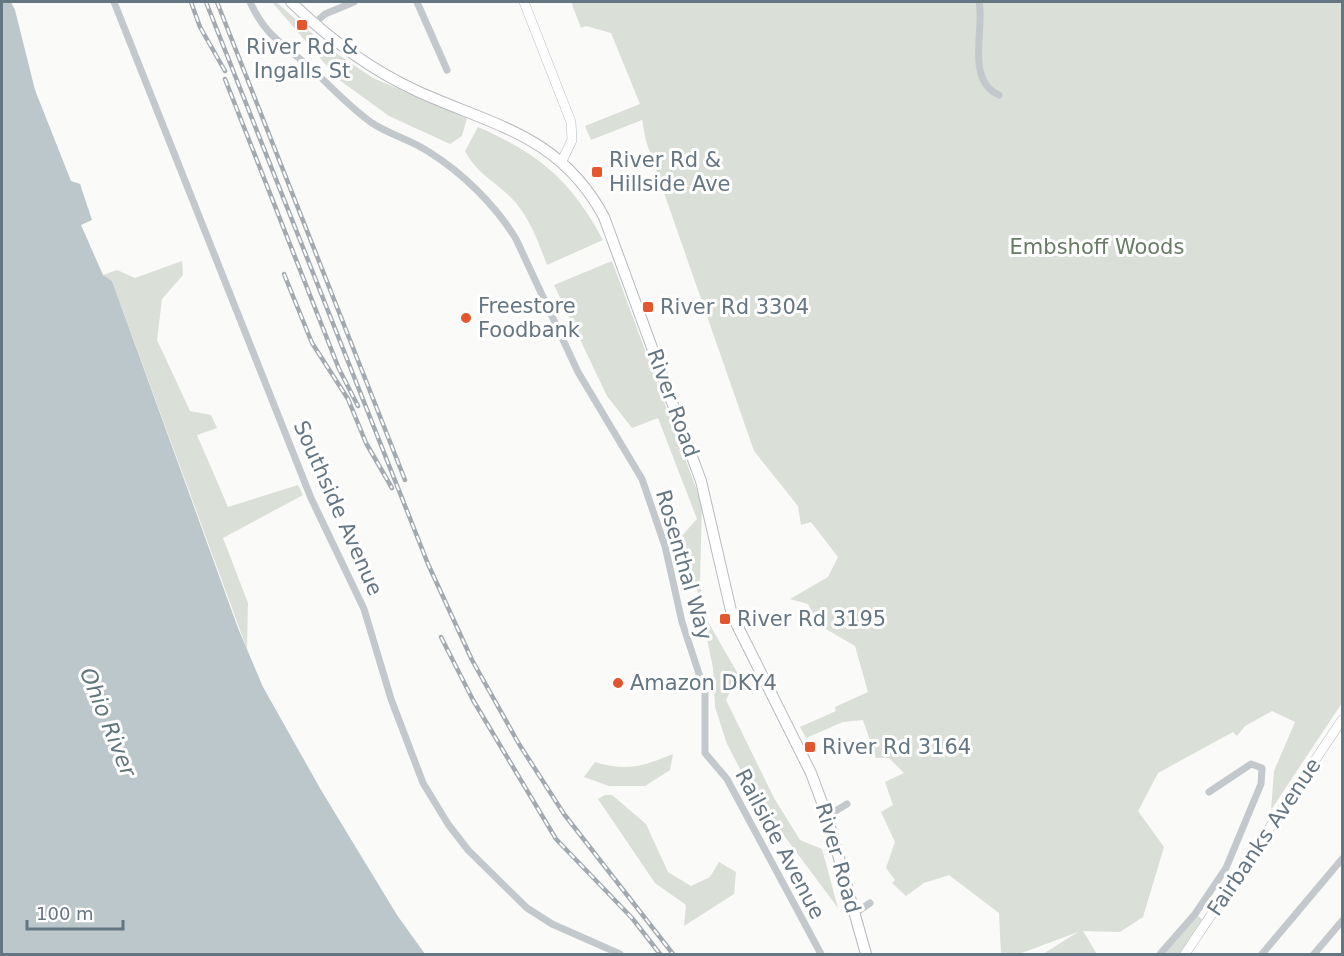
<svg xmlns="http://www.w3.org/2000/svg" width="1344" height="956" viewBox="0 0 1344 956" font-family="'DejaVu Sans',sans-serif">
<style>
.green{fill:#dadfd7}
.water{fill:#bbc7cb}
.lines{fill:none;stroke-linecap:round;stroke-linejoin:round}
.secondary-casing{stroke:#b3babf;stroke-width:10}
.primary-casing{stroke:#b5babe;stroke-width:12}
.street{stroke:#c3c8cc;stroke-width:7}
.secondary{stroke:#fff;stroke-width:9}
.primary{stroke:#fff;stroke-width:10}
.rail-casing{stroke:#a2aab0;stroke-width:4.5}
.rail{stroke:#fff;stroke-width:2;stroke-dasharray:7;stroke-linecap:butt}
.poi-dot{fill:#e4572e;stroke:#fff;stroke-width:2}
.labels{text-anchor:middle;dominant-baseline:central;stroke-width:6;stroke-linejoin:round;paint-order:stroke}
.poi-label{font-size:21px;fill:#657683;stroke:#fff;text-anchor:start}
.park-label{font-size:21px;fill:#687a64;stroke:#fff}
.street-label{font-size:21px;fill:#657683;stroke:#fff}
.water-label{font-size:22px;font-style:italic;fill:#60757c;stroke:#fff}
</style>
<rect width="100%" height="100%" fill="#fafaf8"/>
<g class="green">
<path d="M272,2H276L330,49L373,78L467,118L462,136L450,144L389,116L338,79Z"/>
<path d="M571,2H1342V703L1271,810L1274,771L1295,722L1272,711L1245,726L1237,736L1233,732L1158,773L1138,811L1164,847L1143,917L1120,932L1083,931L1097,954H1043L1078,932L1019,954H1001L999,913L949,875L924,883L906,896L892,883L895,880L886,868L895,842L881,812L893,805L885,782L904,773L889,758H876L863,720L843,722L806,738L800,727L836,711L835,707L868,692L855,646L819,625L808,604L790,599L828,577L838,557L811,522L801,525L798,506L754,451L646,141L642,120L591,140L585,126L640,104L611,33L586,26L581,28Z"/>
<path d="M478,127C539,154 571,180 603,240L547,265C539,244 531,221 516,203C499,183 478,176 465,151Z"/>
<path d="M182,261L183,275L162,299L157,340L190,411L211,415L217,428L197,435L228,507L298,485L303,495L223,538L248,603L247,649L112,281L103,275L117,270L135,278Z"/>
<path d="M612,261L702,504L700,580L704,615L738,674L726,700L774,798L800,840L822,849L838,908L753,794L727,744L715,707L713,668L695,580L679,539L697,519L658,418L632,428L607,396L554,285Z"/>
<path d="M673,754L670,770L645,786H609L584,777L595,762C626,772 644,766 673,754Z"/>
<path d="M605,795H612L646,824L668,872L691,886L710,877L719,862L736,872L734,894L684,926L686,905L655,883L598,799Z"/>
<path d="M1195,914L1206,922L1185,954H1160Z"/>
</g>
<path class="water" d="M2,2H11L15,10L35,90L71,181L80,184L92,220L81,225L103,275L112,281L238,628L263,687L321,790L397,915L425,954H2Z"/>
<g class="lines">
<g class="secondary-casing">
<g id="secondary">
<path d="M524,2L571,122L572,140L562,161"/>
<path d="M1185,954L1342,720"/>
</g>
</g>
<g class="primary-casing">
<path id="primary" d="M291,2C327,37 371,70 417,91C494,126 560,135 604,217L701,481L732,615L811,773L827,816L866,954"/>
</g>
<g class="street">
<path d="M114,2L311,498L364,609L391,699L423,783L448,824L468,850L527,908L552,924L620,954"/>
<path d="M250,2C265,35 281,42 307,65C329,84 348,106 372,123C390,135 412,140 429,152C463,173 496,206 516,239L578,372L642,479L665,546L682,622L705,692V753L727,779L821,954"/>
<path d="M417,2L447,70"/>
<path d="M979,2C985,28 965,80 999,95"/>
<path d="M315,23L325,14L354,2"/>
<path d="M827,816L847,804"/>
<path d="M854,914L870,903"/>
<path d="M1160,954L1195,914L1226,868L1261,784L1262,768L1251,764L1209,792"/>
<path d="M1262,954L1342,859"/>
<path d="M1314,954L1342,921"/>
</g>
<use href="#secondary" class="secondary"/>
<use href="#primary" class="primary"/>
<g class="rail-casing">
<g id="rail">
<path d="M191,2L200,27L225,71"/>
<path d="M206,2L428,564L472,660L519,744L564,814L673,954"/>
<path d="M217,2L405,480"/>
<path d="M225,79L339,369L358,406"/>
<path d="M284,274L312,343L348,399L366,443L392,488"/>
<path d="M441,637L473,700L556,839L632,918L660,954"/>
</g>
</g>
<use href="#rail" class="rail"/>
</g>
<g class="poi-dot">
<rect x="296" y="19" width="12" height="12" rx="3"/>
<rect x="591" y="166" width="12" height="12" rx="3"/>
<rect x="642" y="301" width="12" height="12" rx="3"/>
<circle cx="466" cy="318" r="6"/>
<rect x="719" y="613" width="12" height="12" rx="3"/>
<circle cx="618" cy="683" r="6"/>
<rect x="804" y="741" width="12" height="12" rx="3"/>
</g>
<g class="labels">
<g class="poi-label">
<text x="302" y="47" text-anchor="middle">River Rd &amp;<tspan x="302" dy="24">Ingalls St</tspan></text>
<text x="609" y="160">River Rd &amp;<tspan x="609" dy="24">Hillside Ave</tspan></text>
<text x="478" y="306">Freestore<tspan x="478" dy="24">Foodbank</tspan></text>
<text x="660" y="307">River Rd 3304</text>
<text x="737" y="619">River Rd 3195</text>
<text x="630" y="683">Amazon DKY4</text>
<text x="822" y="747">River Rd 3164</text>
</g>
<g class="park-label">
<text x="1097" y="247">Embshoff Woods</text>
</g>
<g class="street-label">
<text transform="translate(673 403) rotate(70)">River Road</text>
<text transform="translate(338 508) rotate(66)">Southside Avenue</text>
<text transform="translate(684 565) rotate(74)">Rosenthal Way</text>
<text transform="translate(1264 837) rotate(-56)">Fairbanks Avenue</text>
<text transform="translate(780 844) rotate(62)">Railside Avenue</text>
<text transform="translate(838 858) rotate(74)">River Road</text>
</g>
<g class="water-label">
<text transform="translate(108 722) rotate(68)">Ohio River</text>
</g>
</g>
<rect width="1344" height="956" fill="none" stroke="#657683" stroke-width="6"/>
<path d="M27 920v9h96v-9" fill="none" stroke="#657683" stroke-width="3"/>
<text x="36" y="920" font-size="18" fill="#657683" stroke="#ffffff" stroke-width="4.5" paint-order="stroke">100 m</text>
</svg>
